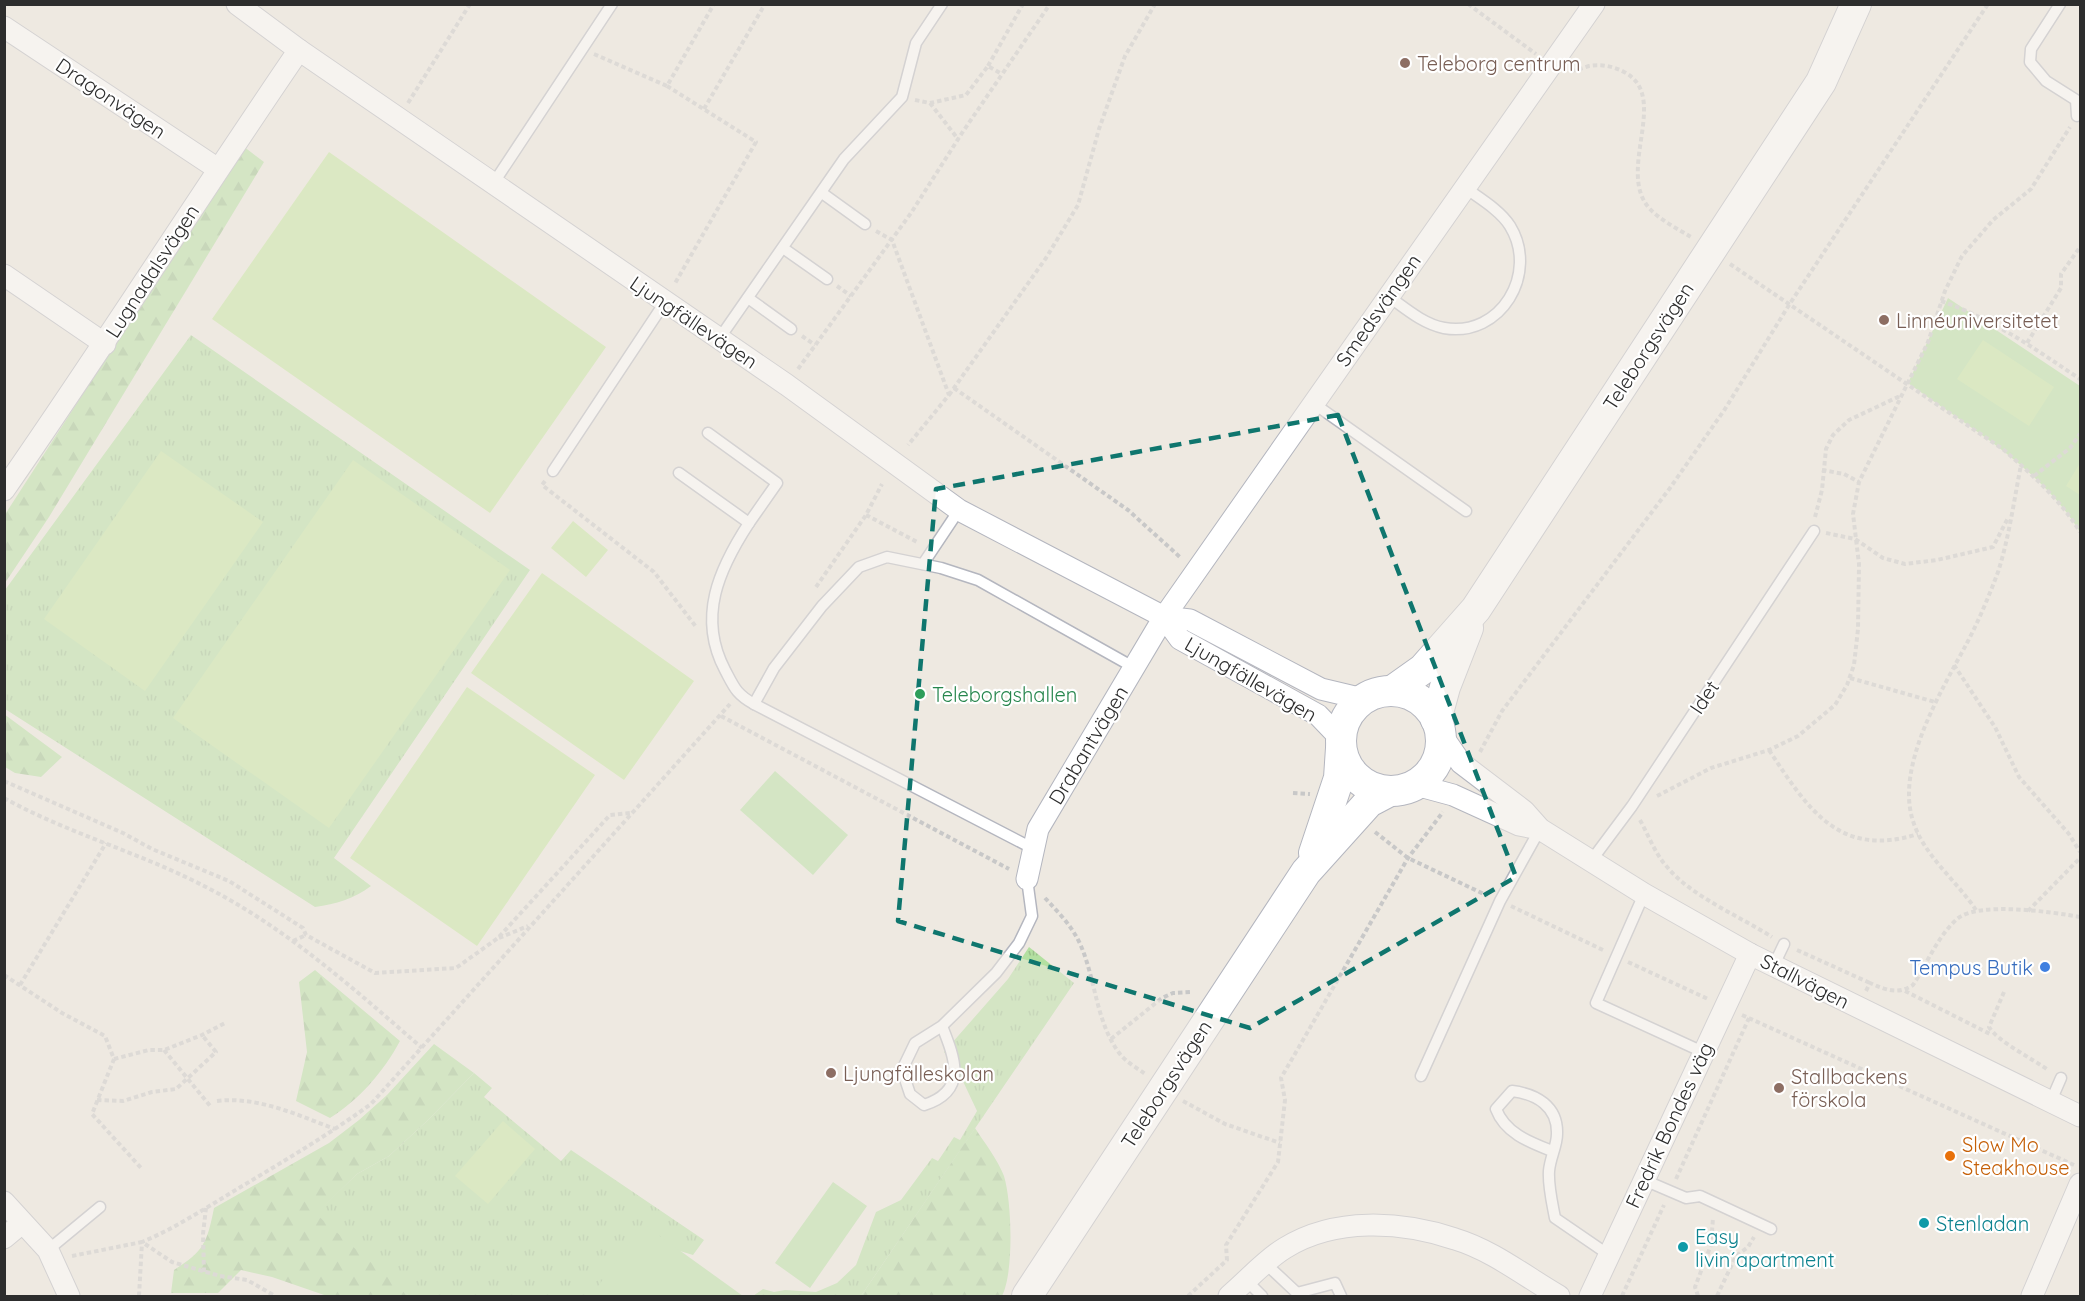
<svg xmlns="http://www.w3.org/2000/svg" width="2085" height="1301" viewBox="0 0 2085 1301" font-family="Quicksand,sans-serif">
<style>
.grass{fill:url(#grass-tufts)}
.forest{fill:url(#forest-firs)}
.park{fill:#b3e0a1}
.pitch{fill:#c4e79d}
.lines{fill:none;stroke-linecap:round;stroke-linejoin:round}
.lane-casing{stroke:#b4b6bf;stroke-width:13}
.street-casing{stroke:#b4b6bf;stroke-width:23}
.secondary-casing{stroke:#b4b6bf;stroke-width:32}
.path{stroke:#c8c8c8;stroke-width:4;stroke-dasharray:4.5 3;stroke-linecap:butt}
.lane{stroke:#fff;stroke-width:10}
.street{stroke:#fff;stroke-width:21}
.secondary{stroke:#fff;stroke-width:30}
.marked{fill:none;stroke:#0f766e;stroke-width:4.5;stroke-dasharray:12 8;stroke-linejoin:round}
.education-dot{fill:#8d6e63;stroke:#fff;stroke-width:2}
.leisure-dot{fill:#2e9e5b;stroke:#fff;stroke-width:2}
.shop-dot{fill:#3f7fe0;stroke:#fff;stroke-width:2}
.food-dot{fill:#e8710a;stroke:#fff;stroke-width:2}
.culture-dot{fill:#0f9aa8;stroke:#fff;stroke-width:2}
.labels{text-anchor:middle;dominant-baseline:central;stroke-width:4.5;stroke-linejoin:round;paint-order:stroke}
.education-label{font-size:20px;fill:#785e54;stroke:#fff;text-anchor:start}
.street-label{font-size:20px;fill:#2d2d2d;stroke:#fff}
.leisure-label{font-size:20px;fill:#27864d;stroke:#fff;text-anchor:start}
.shop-label{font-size:20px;fill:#366cbe;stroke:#fff;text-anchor:end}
.food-label{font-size:20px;fill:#c56008;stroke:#fff;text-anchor:start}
.culture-label{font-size:20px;fill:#0d838f;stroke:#fff;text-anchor:start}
</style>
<defs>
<pattern id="grass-tufts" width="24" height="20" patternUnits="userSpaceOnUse" patternTransform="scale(1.5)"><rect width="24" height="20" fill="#b3e0a1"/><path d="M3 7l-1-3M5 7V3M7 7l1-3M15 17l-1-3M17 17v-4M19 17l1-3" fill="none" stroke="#9ac08b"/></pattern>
<pattern id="forest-firs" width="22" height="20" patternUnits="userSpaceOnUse" patternTransform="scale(1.5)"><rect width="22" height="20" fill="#b3e0a1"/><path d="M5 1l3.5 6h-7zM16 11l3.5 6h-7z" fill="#9ac08b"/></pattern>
</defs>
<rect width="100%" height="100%" fill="#eee9e1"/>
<g class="grass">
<path d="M191,335L530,570L334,858L371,886C354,899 336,904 315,907L5,709V590Z"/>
<path d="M1029,947L1074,983L861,1296H753L763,1289L774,1292L785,1290L816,1292L837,1283L856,1265L876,1212L901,1200L932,1158L938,1161L954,1137L960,1140L977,1111L960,1075L944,1052L1008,979Z"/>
<path d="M474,1073L492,1088L484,1097L561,1161L571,1150L704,1240L693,1255L670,1248L614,1296H409L400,1289L315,1214L357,1174L389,1156L428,1120Z"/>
</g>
<g class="forest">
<path d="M243,146L264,162L49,517L5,583L4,516Z"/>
<path d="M4,714L62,757L41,777L15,773L5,767Z"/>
<path d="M315,970L400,1041C384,1071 359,1100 330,1118L296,1101L307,1052L299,982Z"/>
<path d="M434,1044L474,1073L428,1120L389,1156L357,1174L316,1214L409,1296H327L272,1277L241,1270L218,1293H171L174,1270C204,1251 207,1243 214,1208L329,1143L359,1120L387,1095Z"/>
<path d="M975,1128C984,1142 998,1160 1004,1176C1012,1202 1014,1273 1002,1296H861Z"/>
</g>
<g class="park">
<path d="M1948,298L2080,386V532C2040,467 1968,427 1908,383Z"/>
<path d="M775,771L848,835L813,875L740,810Z"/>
<path d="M833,1182L867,1206L810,1288L775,1263Z"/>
<path d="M643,1224L743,1296H591Z"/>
</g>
<g class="pitch">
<path d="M329,152L606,347L490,513L212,319Z"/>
<path d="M1983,340L2054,387L2029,426L1957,379Z"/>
<path d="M161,451L263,522L145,691L44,619Z"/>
<path d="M353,460L510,570L329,828L173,718Z"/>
<path d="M2080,463V495L2066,486Z"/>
<path d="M573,521L608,550L586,577L551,548Z"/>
<path d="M542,573L694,681L624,780L471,673Z"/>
<path d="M467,687L595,775L477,946L350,858Z"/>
<path d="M503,1121L535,1149L488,1204L455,1176Z"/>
</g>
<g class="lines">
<g class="lane-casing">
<g id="lane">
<path d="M2060,4L2031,49L2030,62L2046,81L2076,100L2077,116"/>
<path d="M493,184L612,4"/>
<path d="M822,193L865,224"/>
<path d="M783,248L827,279"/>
<path d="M1388,296C1405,308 1423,324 1444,328C1501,338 1539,273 1510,226C1500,210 1479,198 1464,187"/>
<path d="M748,298L791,329"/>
<path d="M719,339L844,159L902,97L916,43L942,4"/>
<path d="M1313,403L1466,511"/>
<path d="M553,471L665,302"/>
<path d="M679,473L749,523L777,483L708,433"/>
<path d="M749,523C719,569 697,617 725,670C734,687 736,694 754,704"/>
<path d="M923,564L959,510"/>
<path d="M1032,848L754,704L774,668L822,606L859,567L887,557L941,568L978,580L1135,668"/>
<path d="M1591,861L1632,806L1814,531"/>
<path d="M1644,894L1596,1003L1703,1052"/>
<path d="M1774,965L1784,944"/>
<path d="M942,1026C955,1059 968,1091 924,1105L910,1094L902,1070L915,1043L942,1026L996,973L1019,943L1032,916L1027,879"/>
<path d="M1421,1076L1500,901L1540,829"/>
<path d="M2051,1101L2061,1078"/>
<path d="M1552,1151C1529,1142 1505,1133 1496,1109L1512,1091C1536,1094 1558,1106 1557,1134C1557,1146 1550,1158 1549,1171C1548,1186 1552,1202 1555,1218L1609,1255"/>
<path d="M1644,1180L1686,1198L1700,1196L1771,1229"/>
<path d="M48,1250L100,1207"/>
<path d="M1266,1264L1297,1293L1335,1283L1341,1296"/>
<path d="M1247,1281L1262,1296"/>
</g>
</g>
<g class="street-casing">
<g id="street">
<path d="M237,4L299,50L787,385L959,510L1164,617L1190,620L1321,689L1363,699"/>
<path d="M4,27L218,169"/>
<path d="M4,275L105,344"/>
<path d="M4,490C105,345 199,196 299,50"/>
<path d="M1164,617L1180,639L1318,715L1341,739"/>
<path d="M1441,734L1461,763L1524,811L1540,829L1644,894L1750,954L2080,1116"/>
<path d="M1416,785L1453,795L1519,825L1540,829"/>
<path d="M1027,879L1038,829L1164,617L1594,4"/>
<path d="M4,1202L48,1250L69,1296"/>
<path d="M4,1238L22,1223"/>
<path d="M1229,1296C1247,1281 1265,1260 1285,1248C1335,1217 1401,1221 1455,1239C1492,1250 1526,1277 1559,1296"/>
<path d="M1590,1296L1750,954"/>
<path d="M2032,1296L2080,1184"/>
</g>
</g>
<g class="secondary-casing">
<g id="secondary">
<circle cx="1391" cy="741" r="50"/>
<path d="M1392,691L1423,669L1476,609L1821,82L1856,4"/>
<path d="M1436,720L1445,687L1468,628"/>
<path d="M1314,853L1339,778L1341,748"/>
<path d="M1027,1296L1306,872L1369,802L1388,792"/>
</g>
</g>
<g class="path">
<path d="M1468,4L1536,54"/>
<path d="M594,54L667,86L714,4"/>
<path d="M988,66L1023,4"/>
<path d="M1571,71C1577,70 1583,68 1589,66C1601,64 1613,66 1624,72C1671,96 1616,170 1649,208C1660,220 1678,229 1691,237"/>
<path d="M667,86L756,142L674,285"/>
<path d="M915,100L930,103L966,95L988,66L1002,74"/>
<path d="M408,103L470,4"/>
<path d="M930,103L958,139"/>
<path d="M704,109L765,4"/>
<path d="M876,231L892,240L949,395L908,445"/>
<path d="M1730,264L2004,450C2032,475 2060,499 2080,532"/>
<path d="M837,286L851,296"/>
<path d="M1941,301C1993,319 2035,349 2080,379"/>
<path d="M802,336L815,345"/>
<path d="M2027,343L2061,288V274L2080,247"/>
<path d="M798,369L911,213L962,133L1050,4"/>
<path d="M954,388L1128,510L1181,558"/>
<path d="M949,395L1046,258L1078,205L1099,129L1125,56L1155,4"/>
<path d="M1822,470L1844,474L1859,482"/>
<path d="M2034,476L2070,448L2080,434"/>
<path d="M545,481L542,485L654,572L697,628"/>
<path d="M866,515L919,543"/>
<path d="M1815,517L1822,490L1826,449L1833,435L1849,420L1900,396"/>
<path d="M1826,533L1855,539L1883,558L1905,564L1937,560L1993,547L2008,518"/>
<path d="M816,587L866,515L882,484"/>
<path d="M1954,665L1995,727L2019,777L2069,834L2080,852"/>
<path d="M1850,678L1935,702"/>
<path d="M721,716L1009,869"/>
<path d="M1769,750C1808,809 1839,859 1918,834"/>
<path d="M1480,752L1502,711L1670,488L1725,409L1789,305L1988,4"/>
<path d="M4,781L123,833L152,849L229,881L303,928L306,935L375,973L456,968L498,938L610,815L630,813"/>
<path d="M1293,793L1310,794"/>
<path d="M1657,796L1711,768L1769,750L1798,736L1835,705L1847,685L1854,665L1858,629L1859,564L1853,514L1859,482L1928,342L1945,291L1962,256L1993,220L2031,189L2070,127"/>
<path d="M4,798C67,833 138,852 202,885C284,926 353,988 422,1048"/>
<path d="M1640,820C1649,836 1655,854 1668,868C1691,896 1741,917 1772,937"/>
<path d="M1375,832L1408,858L1488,896"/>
<path d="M1045,898C1058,912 1073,927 1081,946C1096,981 1096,1023 1120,1054C1126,1062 1137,1068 1145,1074"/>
<path d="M1511,906L1605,951"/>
<path d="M1976,910C1956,880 1924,856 1913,821C1895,766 1942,690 1967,643C1979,620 1989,596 1998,572C2009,538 2014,500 2021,465"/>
<path d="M2028,911L2080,858"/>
<path d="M499,938L528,926"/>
<path d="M293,941L306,935"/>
<path d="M1797,950L1870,983"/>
<path d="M1628,962L1708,999"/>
<path d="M4,975L62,1013L105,1036L114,1059L92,1114L142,1169"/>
<path d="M20,985L106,843"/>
<path d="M1866,991L1870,983C1886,990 1898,995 1913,985C1927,964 1937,937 1957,919C1978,901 2052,912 2080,917"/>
<path d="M1905,991L1992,1035"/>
<path d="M2004,992L1989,1027C1997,1041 2033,1059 2048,1070"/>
<path d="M1742,1015L2074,1165"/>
<path d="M1111,1039L1162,998L1173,993L1191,992"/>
<path d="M164,1050L211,1107"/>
<path d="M114,1059L149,1050H164L202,1035L225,1023"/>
<path d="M97,1100L123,1101L152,1092L176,1089L216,1052L202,1035"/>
<path d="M217,1101C258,1096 297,1115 335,1129"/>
<path d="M1183,1101L1225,1124L1280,1143"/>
<path d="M1676,1179L1749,1018"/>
<path d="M72,1256L142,1242L172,1262L220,1276L247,1280L275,1296"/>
<path d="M204,1272L203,1234L206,1208"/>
<path d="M139,1296L142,1242C176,1228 207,1207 239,1188C284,1161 328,1135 371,1104L730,704"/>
<path d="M1188,1296L1227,1260L1226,1245L1278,1162L1285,1100L1281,1078L1408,858L1443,812"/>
<path d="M1622,1296L1664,1205"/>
<path d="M1698,1296L1695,1287L1711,1245L1713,1218"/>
<path d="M1717,1296L1736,1256L1748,1247L1754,1237"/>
</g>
<use href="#lane" class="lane"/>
<use href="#street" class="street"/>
<use href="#secondary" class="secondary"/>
</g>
<path d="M0 0H2085V1301H0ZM1338,415L1516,877L1250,1028L898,921L936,489Z" fill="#eee9e1" fill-opacity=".55" fill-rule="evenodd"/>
<path class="marked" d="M1338,415L1516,877L1250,1028L898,921L936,489Z"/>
<g class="education-dot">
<circle cx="1405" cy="63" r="6"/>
<circle cx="1884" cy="320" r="6"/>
<circle cx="831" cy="1073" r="6"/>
<circle cx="1779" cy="1088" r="6"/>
</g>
<circle class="leisure-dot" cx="920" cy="694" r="6"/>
<circle class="shop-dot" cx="2045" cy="967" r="6"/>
<circle class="food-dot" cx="1950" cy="1156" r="6"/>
<g class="culture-dot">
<circle cx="1924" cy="1223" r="6"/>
<circle cx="1683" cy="1247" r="6"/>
</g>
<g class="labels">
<g class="education-label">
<text x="1417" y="63">Teleborg centrum</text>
<text x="1896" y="320">Linnéuniversitetet</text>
<text x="843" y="1073">Ljungfälleskolan</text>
<text x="1791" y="1076">Stallbackens<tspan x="1791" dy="23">förskola</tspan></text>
</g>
<g class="street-label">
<text transform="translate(111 98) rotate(34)">Dragonvägen</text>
<text transform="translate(152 271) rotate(-57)">Lugnadalsvägen</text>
<text transform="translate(1378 310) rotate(-55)">Smedsvängen</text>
<text transform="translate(694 322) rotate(34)">Ljungfällevägen</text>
<text transform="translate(1648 346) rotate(-57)">Teleborgsvägen</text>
<text transform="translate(1251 679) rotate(30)">Ljungfällevägen</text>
<text transform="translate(1704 697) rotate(-56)">Idet</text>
<text transform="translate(1088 745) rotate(-59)">Drabantvägen</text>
<text transform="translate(1805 981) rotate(27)">Stallvägen</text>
<text transform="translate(1166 1084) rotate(-57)">Teleborgsvägen</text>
<text transform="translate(1669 1125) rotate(-65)">Fredrik Bondes väg</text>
</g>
<g class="leisure-label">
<text x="932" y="694">Teleborgshallen</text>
</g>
<g class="shop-label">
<text x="2033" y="967">Tempus Butik</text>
</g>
<g class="food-label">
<text x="1962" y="1144">Slow Mo<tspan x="1962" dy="23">Steakhouse</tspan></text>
</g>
<g class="culture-label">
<text x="1936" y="1223">Stenladan</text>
<text x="1695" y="1236">Easy<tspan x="1695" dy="23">livin´apartment</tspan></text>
</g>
</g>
<rect width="2085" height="1301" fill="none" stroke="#2d2d2d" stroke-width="12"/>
</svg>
